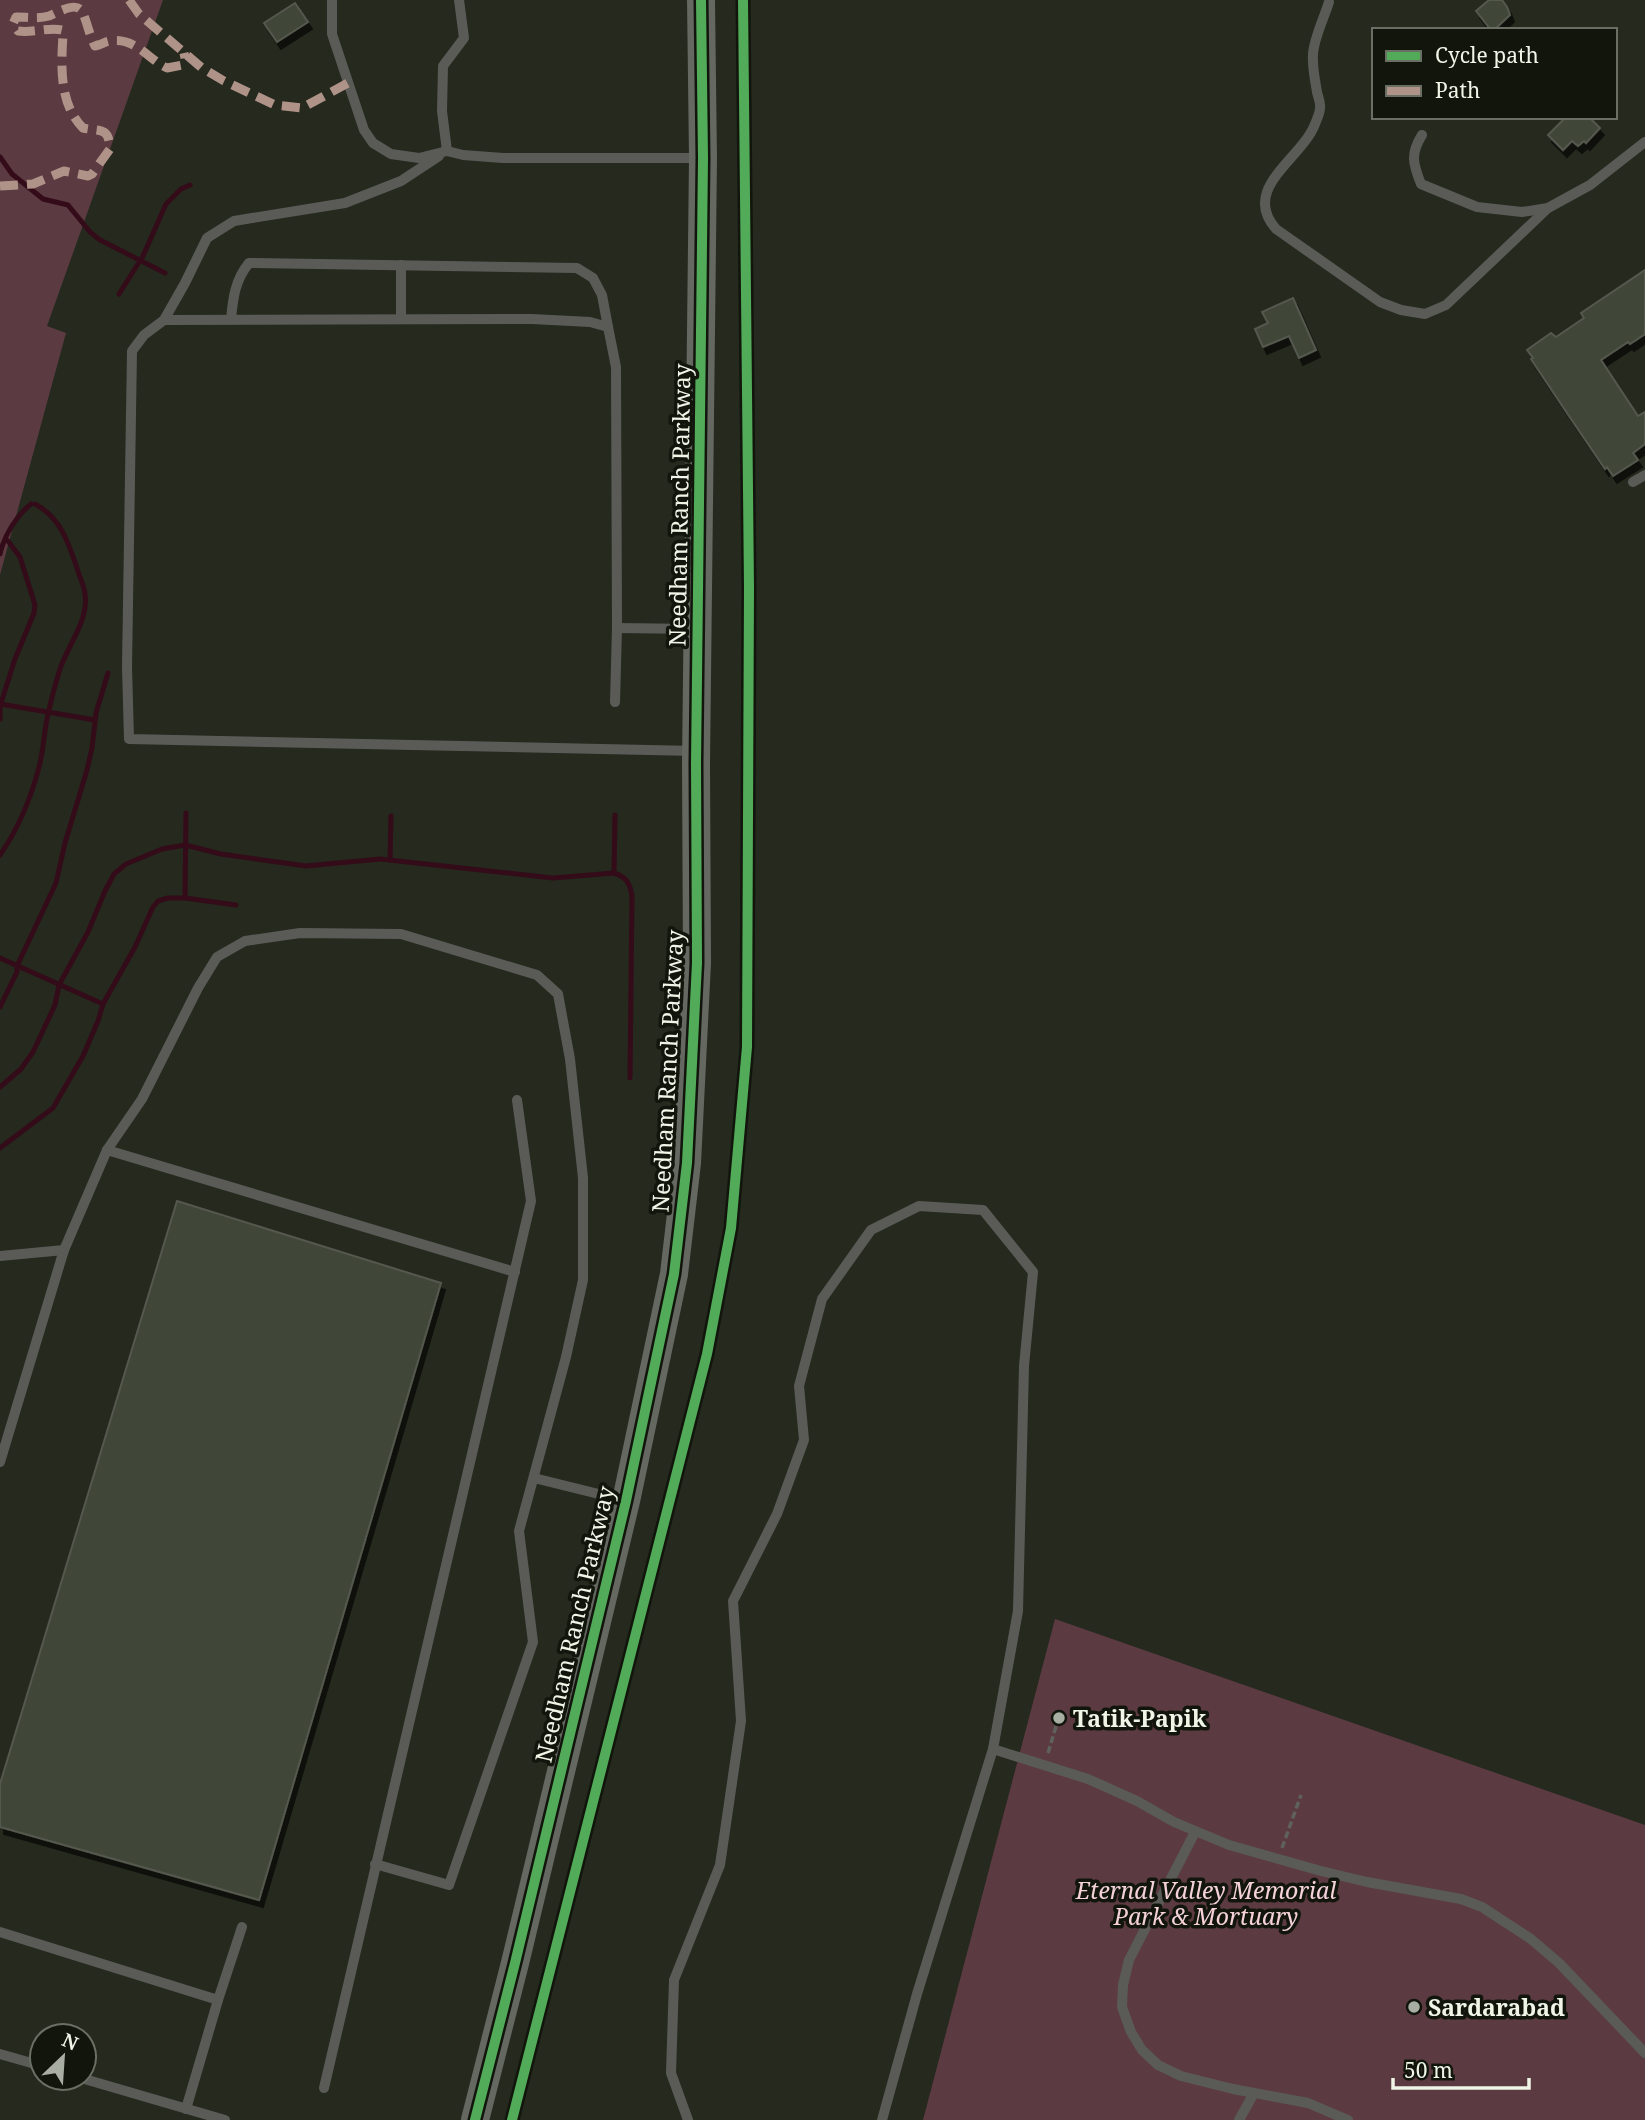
<svg xmlns="http://www.w3.org/2000/svg" width="1645" height="2120" viewBox="0 0 1645 2120" font-family="'Noto Serif',serif">
<style>
.green{fill:#5b3b41}
.lines{fill:none;stroke-linecap:round;stroke-linejoin:round}
.stream{stroke:#340c19;stroke-width:5}
.building{fill:#414639;stroke:#54584e;stroke-width:2;filter:url(#shadow)}
.path{stroke:#5f615b;stroke-width:3.5;stroke-dasharray:7 3.5;stroke-linecap:butt}
.lane{stroke:#5a5b57;stroke-width:10}
.secondary{stroke:#656761;stroke-width:28}
.quiet{stroke:#af9288;stroke-width:9;stroke-dasharray:18 9;stroke-linecap:butt}
.cycleway-casing{stroke:#11150c;stroke-width:15}
.cycleway{stroke:#51ab58;stroke-width:10}
.poi-dot{fill:#a8aea1;stroke:#11150c;stroke-width:2.5}
.labels{text-anchor:middle;dominant-baseline:central;stroke-width:7;stroke-linejoin:round;paint-order:stroke}
.street-label{font-size:23px;fill:#eff5e7;stroke:#11150c}
.poi-label{font-size:23px;font-weight:bold;fill:#eff5e7;stroke:#11150c;text-anchor:start}
.park-label{font-size:23px;font-style:italic;fill:#f5d2d9;stroke:#11150c}
</style>
<defs>
<filter id="shadow"><feDropShadow dx="4" dy="7" stdDeviation="0" flood-color="#0009"/></filter>
</defs>
<rect width="100%" height="100%" fill="#25291e"/>
<g class="green">
<path d="M0,0H163L47,326L66,333L0,575Z"/>
<path d="M1055,1619L1645,1825V2120H923Z"/>
</g>
<g class="lines">
<g class="stream">
<path d="M0,157L12,174L43,199L68,205L90,232L100,240L165,273"/>
<path d="M119,294L143,256L166,204L181,189L190,185"/>
<path d="M0,554C4,536 16,516 31,504"/>
<path d="M0,702L2,700L15,659L34,613L35,605L20,557L8,541"/>
<path d="M0,704L95,720"/>
<path d="M0,707V719"/>
<path d="M0,855C18,829 31,798 39,767C44,749 44,728 49,710C52,696 56,682 60,669C68,645 89,620 85,594C84,585 79,576 77,568C68,542 61,518 35,504"/>
<path d="M390,860L391,816"/>
<path d="M614,873L615,815"/>
<path d="M185,898L186,813"/>
<path d="M0,958L103,1004"/>
<path d="M0,1007L17,972V966L56,883L65,843L87,770L92,748L96,713L108,673"/>
<path d="M0,1087L21,1069L33,1052L55,1005L59,985L88,932L105,891L114,874L126,864L162,849L185,845L221,854L306,866L380,859L553,878L614,873C627,877 630,884 632,896L630,1078"/>
<path d="M0,1148L53,1108L83,1056L98,1021L103,1004L135,947L153,907L158,901L168,898H185L236,905"/>
</g>
</g>
<g class="building">
<path d="M1489,0H1502L1507,7L1510,15L1494,30H1491L1476,11Z"/>
<path d="M295,3L308,22L277,42L264,23Z"/>
<path d="M1566,117H1589L1600,128L1586,143L1584,141L1578,146L1572,141L1563,150L1548,135Z"/>
<path d="M1645,270V334L1630,344L1628,342L1601,360L1638,416L1645,412V444L1633,453L1638,460L1613,476L1607,467L1605,469L1567,413L1531,359L1533,358L1527,350L1551,333L1556,337L1584,318L1581,313Z"/>
<path d="M1293,298L1316,350L1299,358L1289,336L1263,347L1255,329L1268,323L1262,312Z"/>
<path d="M177,1201L441,1283L259,1900L0,1827V1784Z"/>
</g>
<g class="lines">
<g class="path">
<path d="M1048,1753L1057,1723"/>
<path d="M1282,1848L1301,1795"/>
</g>
<g class="lane">
<path d="M332,0V34L364,130L373,143L391,154L419,158L447,151L463,155L503,158H703"/>
<path d="M1329,2C1324,18 1314,38 1313,54C1312,66 1315,80 1317,92C1318,97 1321,103 1320,108C1320,113 1317,119 1315,124C1302,159 1240,188 1276,229L1380,302L1401,310L1425,314L1446,305L1548,208"/>
<path d="M1422,135C1410,154 1413,164 1421,184L1477,207L1522,212L1548,208L1590,185L1645,142"/>
<path d="M447,151L442,111L443,66L464,38L459,0"/>
<path d="M401,265V319"/>
<path d="M231,319C233,298 235,280 249,263L577,268L593,278L602,295L608,327"/>
<path d="M164,320L185,283L207,238L234,221L345,203L401,181L439,156"/>
<path d="M1633,482L1645,475"/>
<path d="M617,628L696,629"/>
<path d="M615,702L617,628L616,367L608,327L590,322L532,319L164,320L144,335L132,351L127,667L129,739L696,751"/>
<path d="M107,1150L515,1272"/>
<path d="M0,1256L64,1250"/>
<path d="M0,1462L64,1250L107,1150L142,1099L198,988L217,957L245,941L300,933L401,934L537,975L558,994L570,1059L583,1178V1280L566,1357L519,1531L533,1642L449,1885L375,1864"/>
<path d="M534,1478L623,1500"/>
<path d="M993,1749L1088,1779L1137,1801L1174,1822L1229,1845L1321,1871L1367,1882L1461,1899L1482,1907L1531,1939L1559,1963L1645,2053"/>
<path d="M1195,1832L1129,1960L1123,1985L1122,2007L1131,2032L1142,2050L1158,2065L1181,2076L1233,2089L1308,2103L1348,2120"/>
<path d="M0,1932L218,2000L242,1927"/>
<path d="M0,2054L42,2066"/>
<path d="M81,2078L225,2120"/>
<path d="M324,2088L531,1201L517,1100"/>
<path d="M186,2109L218,2000"/>
<path d="M688,2120L671,2073L674,1980L720,1865L741,1721L733,1601L777,1514L804,1440L799,1386L822,1299L871,1230L919,1206L983,1210L1033,1272L1024,1366L1018,1611L993,1749L917,1994L882,2120"/>
<path d="M1239,2120L1254,2093"/>
</g>
<path class="secondary" d="M475,2120L515,1963L626,1501L674,1274L687,1163L697,963L696,764L703,158L701,0"/>
<g class="quiet">
<path d="M129,0L139,14L202,68L224,81L275,105L302,108L348,83"/>
<path d="M0,186L33,184L64,171L88,176L92,174L110,149C109,126 100,132 83,128C59,104 61,66 63,35L62,30C49,27 33,33 18,31L13,24L16,17C28,17 38,19 49,16C57,13 74,2 81,10C85,14 90,38 95,46C101,45 106,41 111,41C135,37 149,60 167,68L183,65L185,58L184,53"/>
</g>
<g class="cycleway-casing">
<g id="cycleway">
<path d="M475,2120L515,1963L626,1501L674,1274L687,1163L697,963L696,764L703,158L701,0"/>
<path d="M512,2120L707,1354L731,1228L747,1047L749,588L743,0"/>
</g>
</g>
<use href="#cycleway" class="cycleway"/>
</g>
<g class="poi-dot">
<circle cx="1059" cy="1718" r="7"/>
<circle cx="1414" cy="2007" r="7"/>
</g>
<g class="labels">
<g class="street-label">
<text transform="translate(679 505) rotate(-89)">Needham Ranch Parkway</text>
<text transform="translate(667 1071) rotate(-87)">Needham Ranch Parkway</text>
<text transform="translate(574 1624) rotate(-77)">Needham Ranch Parkway</text>
</g>
<g class="poi-label">
<text x="1073" y="1718">Tatik-Papik</text>
<text x="1428" y="2007">Sardarabad</text>
</g>
<g class="park-label">
<text x="1206" y="1890">Eternal Valley Memorial<tspan x="1206" dy="26">Park &amp; Mortuary</tspan></text>
</g>
</g>
<rect x="1372" y="28" width="245" height="91" fill="#11150c" stroke="#6a6f64" stroke-width="2"/>
<rect x="1386" y="51" width="35" height="10" fill="#51ab58" stroke="#6a6f64" stroke-width="2"/>
<text x="1435" y="63" font-size="21" fill="#eff5e7">Cycle path</text>
<rect x="1386" y="86" width="35" height="10" fill="#af9288" stroke="#6a6f64" stroke-width="2"/>
<text x="1435" y="98" font-size="21" fill="#eff5e7">Path</text>
<g transform="translate(63 2057) rotate(25)"><circle r="33" fill="#11150c" stroke="#6a6f64" stroke-width="2"/>
<path d="M0-5L12 26L0 18L-12 26Z" fill="#a8aea1"/>
<text y="-10" font-size="19" font-weight="bold" text-anchor="middle" fill="#eff5e7">N</text>
</g>
<path d="M1393 2078v10h136v-10" fill="none" stroke="#eff5e7" stroke-width="3.5"/>
<text x="1404" y="2078" font-size="21" fill="#eff5e7" stroke="#11150c" stroke-width="5" paint-order="stroke">50 m</text>
</svg>
